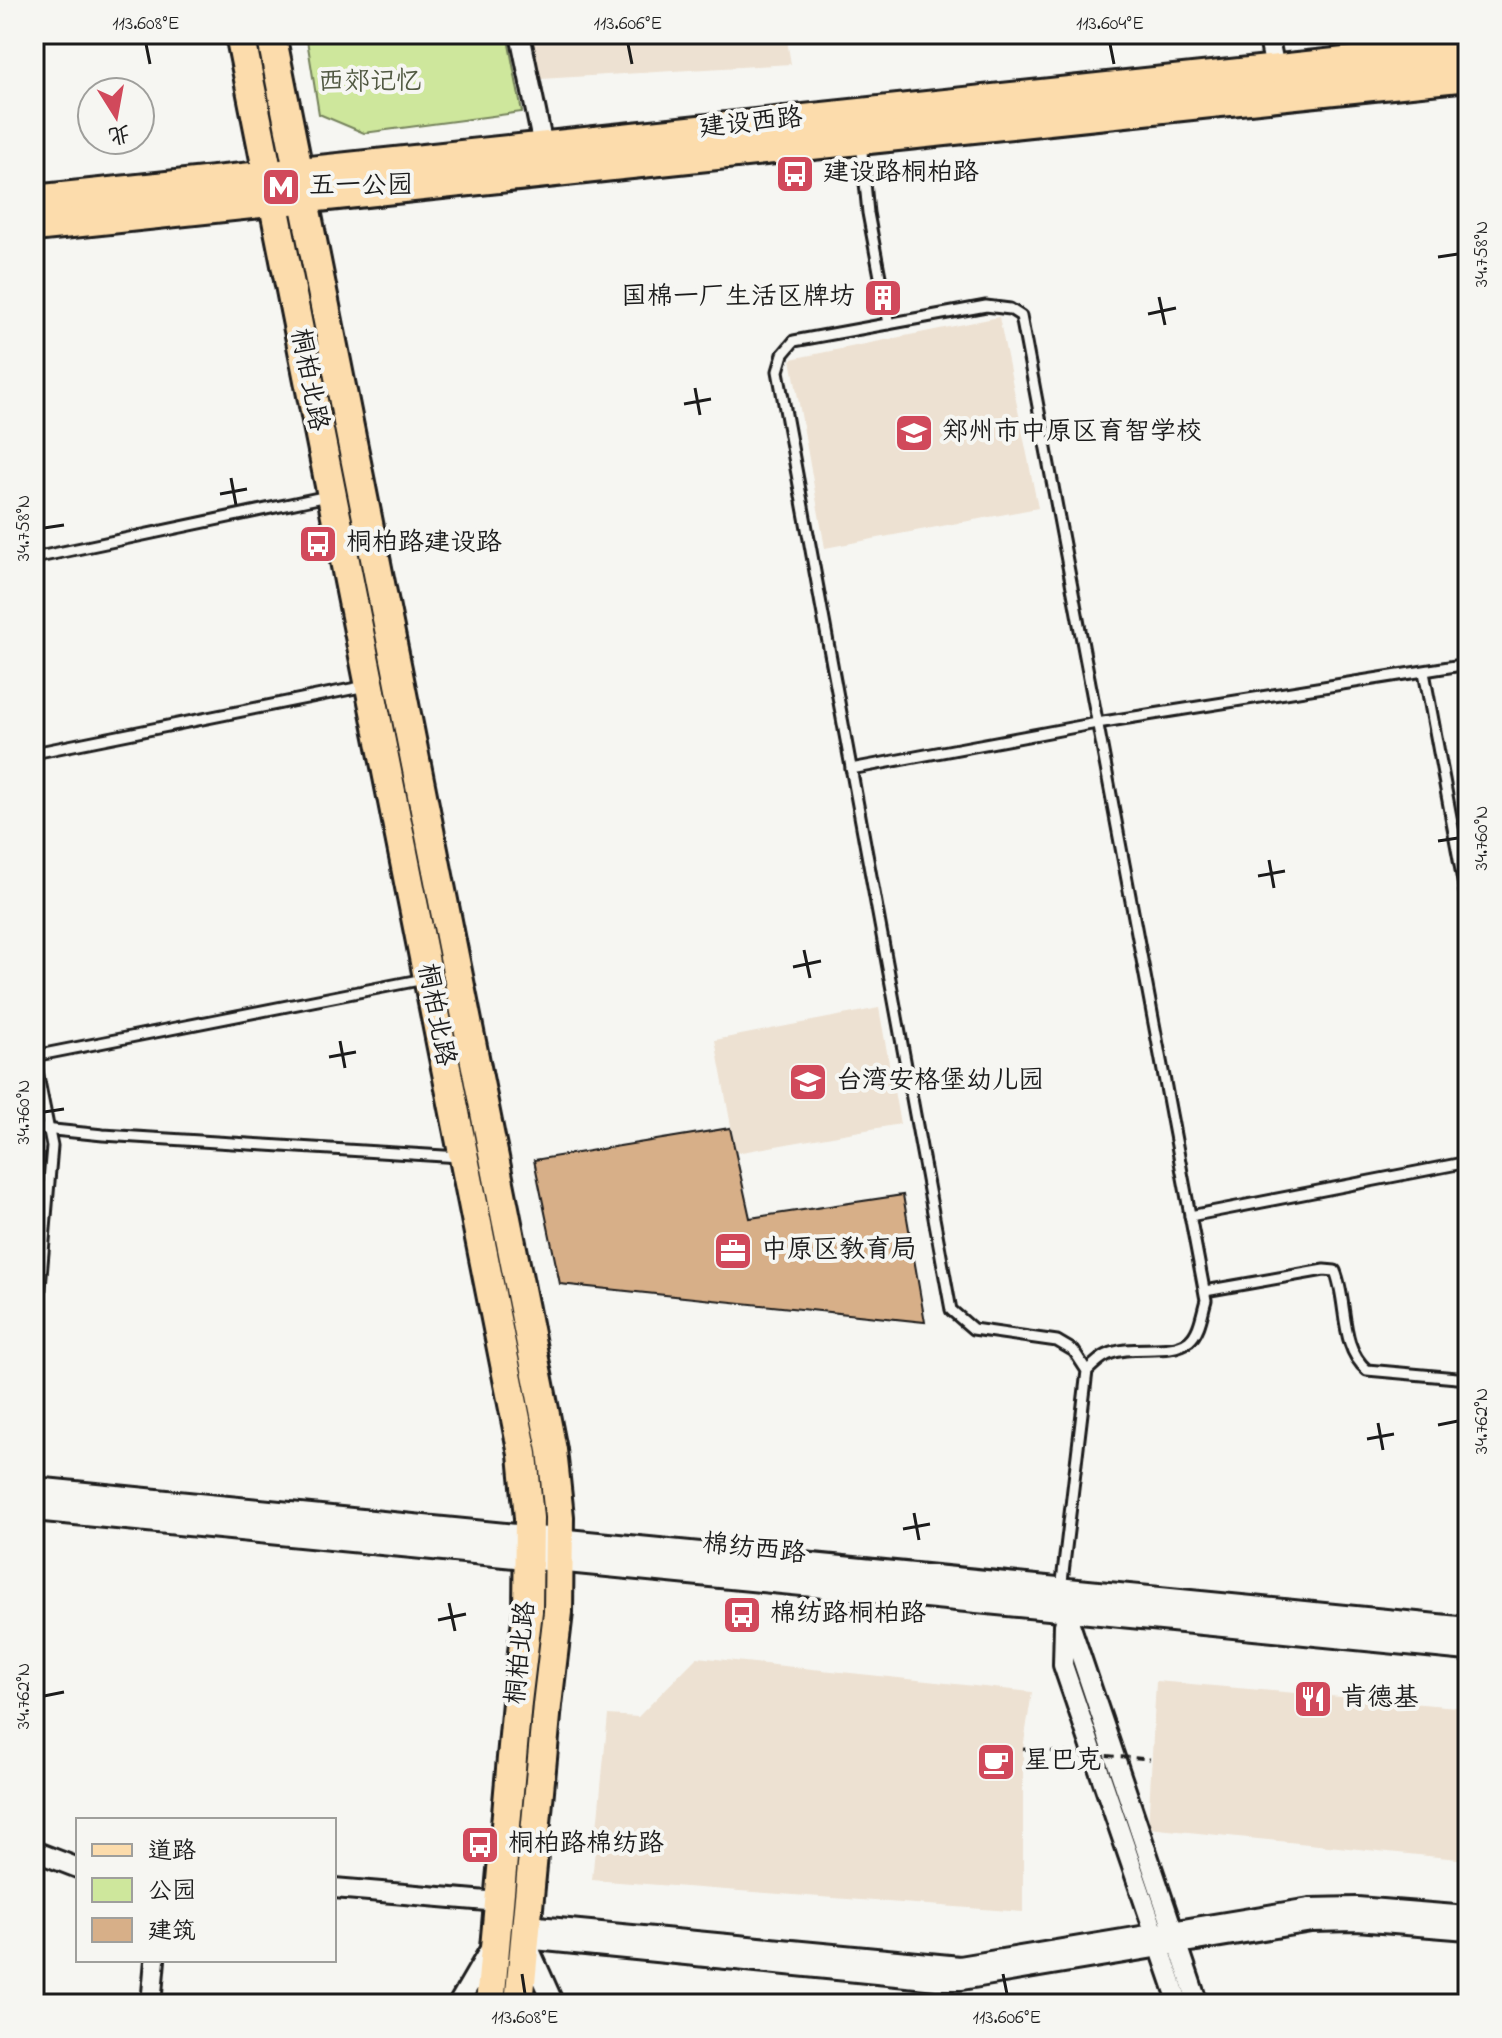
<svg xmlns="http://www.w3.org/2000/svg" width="1502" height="2038" viewBox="0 0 1502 2038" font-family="'Indie Flower','LXGW WenKai TC',sans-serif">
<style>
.built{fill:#ede1d2}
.green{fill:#cee79c;stroke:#75825c;stroke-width:2}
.building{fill:#d7af88;stroke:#1c1c1c;stroke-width:2}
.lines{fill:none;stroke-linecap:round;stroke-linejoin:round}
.lane-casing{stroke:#1c1c1c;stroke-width:15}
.street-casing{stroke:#1c1c1c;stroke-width:24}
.secondary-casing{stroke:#1c1c1c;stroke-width:30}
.primary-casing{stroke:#1c1c1c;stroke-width:34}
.lane{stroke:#f6f6f2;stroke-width:9}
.street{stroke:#f6f6f2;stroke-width:18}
.secondary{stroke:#f6f6f2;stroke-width:24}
.primary{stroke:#fcdcac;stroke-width:28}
.path-bridge{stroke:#1c1c1c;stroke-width:3;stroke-dasharray:8 6;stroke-linecap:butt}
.ticks{fill:none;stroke:#1c1c1c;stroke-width:3}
.labels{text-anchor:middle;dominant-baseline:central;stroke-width:8;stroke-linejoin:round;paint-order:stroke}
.park-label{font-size:26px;fill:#515942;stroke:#f6f6f2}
.street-label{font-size:26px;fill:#1c1c1c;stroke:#f6f6f2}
.poi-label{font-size:26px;fill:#1c1c1c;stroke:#f6f6f2;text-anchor:start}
.neatline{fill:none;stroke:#1c1c1c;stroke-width:3}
.ticks-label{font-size:20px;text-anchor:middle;fill:#1c1c1c}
</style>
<rect width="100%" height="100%" fill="#f6f6f2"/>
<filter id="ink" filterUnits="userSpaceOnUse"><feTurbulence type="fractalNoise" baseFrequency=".0125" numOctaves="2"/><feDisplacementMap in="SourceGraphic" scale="16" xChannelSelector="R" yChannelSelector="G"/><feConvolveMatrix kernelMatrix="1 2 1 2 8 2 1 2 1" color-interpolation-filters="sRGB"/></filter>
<g filter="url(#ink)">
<g class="built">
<path d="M530,34H786L791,64L540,79Z"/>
<path d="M999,317L1038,508L825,548L791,359Z"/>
<path d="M879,1008L900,1124L736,1153L715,1040Z"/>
<path d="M697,1657L1032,1692L1023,1749V1912L592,1880L608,1715L638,1717Z"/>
<path d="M1156,1681L1468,1708V1860L1148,1828Z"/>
</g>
<path class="green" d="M341,34H507L522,112L364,133L319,114L307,40Z"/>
<path class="building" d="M730,1128L750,1218L903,1195L925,1322L560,1284L534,1160Z"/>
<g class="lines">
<g class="lane-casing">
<g id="lane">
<path d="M861,142L868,213L889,324"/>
<path d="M34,558L328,496"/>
<path d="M1424,672L1468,908"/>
<path d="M34,753L366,686"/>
<path d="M851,769L1097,723L1468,664"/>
<path d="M34,1056L424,979"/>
<path d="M34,1056L52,1146L34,1359"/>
<path d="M34,1128L103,1135L460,1157"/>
<path d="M1190,1216L1468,1162"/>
<path d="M1205,1291L1324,1270L1335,1271C1348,1302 1339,1346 1367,1370L1468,1379"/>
<path d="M1061,1590L1087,1371L1074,1351L1057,1341L973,1329L951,1310L778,371L783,354L794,341L986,306L1010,309L1021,316L1206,1300C1202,1313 1200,1332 1189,1341C1169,1356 1131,1343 1107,1355C1100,1358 1093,1365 1087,1371"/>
</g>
</g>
<g class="street-casing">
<g id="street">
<path d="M520,34L543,146"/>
<path d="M1268,34L1275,69"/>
<path d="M1065,1609L1198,2004"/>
<path d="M1064,1624L1063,1665L1179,2004"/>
<path d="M34,1851L78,1868"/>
<path d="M334,1888L499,1902"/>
<path d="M527,1925L960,1966L1310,1908L1357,1907L1468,1916"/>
<path d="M151,2004L155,1960"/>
<path d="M458,2004L490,1949"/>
<path d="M554,2004L525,1939L937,1980H961L1311,1922L1357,1921L1468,1930"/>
</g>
</g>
<g class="secondary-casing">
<g id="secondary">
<path d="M34,1490L1468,1630"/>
<path d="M34,1508L1468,1648"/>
</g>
</g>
<g class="primary-casing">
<g id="primary">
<path d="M240,34L523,1454L529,1518L528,1611L517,1702L490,2004"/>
<path d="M271,34L552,1450L559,1517L558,1612L547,1705L519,2004"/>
<path d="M34,200L1468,49"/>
<path d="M34,227L1468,76"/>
</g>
</g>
<use href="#lane" class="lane"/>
<use href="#street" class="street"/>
<use href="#secondary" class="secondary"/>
<use href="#primary" class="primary"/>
<path class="path-bridge" d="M1023,1749L1150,1759"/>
</g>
</g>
<path class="ticks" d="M146,44L150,64M628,44L632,64M1110,44L1114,64M1438,257L1458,254M1159,297L1165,325M1148,314L1176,308M695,388L700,415M684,404L711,399M231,478L236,505M220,494L247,489M44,528L64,525M1438,841L1458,838M1269,860L1274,888M1258,876L1285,871M804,950L810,978M793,967L821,961M340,1041L345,1068M329,1057L356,1052M44,1112L64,1109M1378,1423L1383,1450M1438,1425L1458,1421M1367,1439L1394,1434M914,1513L919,1540M903,1529L930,1524M449,1603L455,1631M438,1620L466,1614M44,1696L64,1692M522,1974L525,1994M1003,1974L1007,1994"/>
<defs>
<g id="bus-square" transform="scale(2)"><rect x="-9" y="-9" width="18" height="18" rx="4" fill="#d1495b" stroke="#f6f6f2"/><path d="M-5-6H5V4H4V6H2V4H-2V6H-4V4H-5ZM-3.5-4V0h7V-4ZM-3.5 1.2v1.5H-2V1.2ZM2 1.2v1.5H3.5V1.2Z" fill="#fff"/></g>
<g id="metro-square" transform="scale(2)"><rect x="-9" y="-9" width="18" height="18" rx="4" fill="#d1495b" stroke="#f6f6f2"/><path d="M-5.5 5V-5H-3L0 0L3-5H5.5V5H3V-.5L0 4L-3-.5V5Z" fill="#fff"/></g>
<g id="building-square" transform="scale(2)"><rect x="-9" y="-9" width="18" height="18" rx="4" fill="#d1495b" stroke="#f6f6f2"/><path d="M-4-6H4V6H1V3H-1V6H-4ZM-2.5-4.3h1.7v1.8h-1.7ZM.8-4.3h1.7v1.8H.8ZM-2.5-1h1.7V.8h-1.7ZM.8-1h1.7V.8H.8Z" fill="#fff"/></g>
<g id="school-square" transform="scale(2)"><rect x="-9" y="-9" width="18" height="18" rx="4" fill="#d1495b" stroke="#f6f6f2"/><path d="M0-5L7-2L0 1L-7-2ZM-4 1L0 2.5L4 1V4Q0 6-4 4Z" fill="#fff"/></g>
<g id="office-square" transform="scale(2)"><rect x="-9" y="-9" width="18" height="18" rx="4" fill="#d1495b" stroke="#f6f6f2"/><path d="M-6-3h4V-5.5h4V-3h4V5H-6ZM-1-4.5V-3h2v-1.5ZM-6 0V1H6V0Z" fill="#fff"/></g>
<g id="restaurant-square" transform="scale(2)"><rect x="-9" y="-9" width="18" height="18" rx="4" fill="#d1495b" stroke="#f6f6f2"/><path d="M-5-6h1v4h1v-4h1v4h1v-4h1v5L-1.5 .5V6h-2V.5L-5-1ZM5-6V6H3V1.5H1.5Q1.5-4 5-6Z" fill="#fff"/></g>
<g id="cafe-square" transform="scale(2)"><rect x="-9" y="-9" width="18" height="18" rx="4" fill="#d1495b" stroke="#f6f6f2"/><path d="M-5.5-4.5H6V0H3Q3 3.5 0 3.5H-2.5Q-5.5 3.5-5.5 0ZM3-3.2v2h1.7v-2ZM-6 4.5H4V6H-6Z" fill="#fff"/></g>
</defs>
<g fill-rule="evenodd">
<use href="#bus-square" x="795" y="174"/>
<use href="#metro-square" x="281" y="187"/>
<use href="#building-square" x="883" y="298"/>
<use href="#school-square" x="914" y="433"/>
<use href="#bus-square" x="318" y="544"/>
<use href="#school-square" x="808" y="1082"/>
<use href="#office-square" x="733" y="1251"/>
<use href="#bus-square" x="742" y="1615"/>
<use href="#restaurant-square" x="1313" y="1699"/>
<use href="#cafe-square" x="996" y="1762"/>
<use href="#bus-square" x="480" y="1845"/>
</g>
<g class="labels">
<g class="park-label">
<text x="370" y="83">西郊记忆</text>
</g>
<g class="street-label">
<text transform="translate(751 124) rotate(-6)">建设西路</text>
<text transform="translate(308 380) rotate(79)">桐柏北路</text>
<text transform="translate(435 1015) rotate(79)">桐柏北路</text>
<text transform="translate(754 1550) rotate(6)">棉纺西路</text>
<text transform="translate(522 1653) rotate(-84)">桐柏北路</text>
</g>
<g class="poi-label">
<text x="823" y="174">建设路桐柏路</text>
<text x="309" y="187">五一公园</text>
<text x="855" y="298" text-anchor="end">国棉一厂生活区牌坊</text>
<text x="942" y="433">郑州市中原区育智学校</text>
<text x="346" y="544">桐柏路建设路</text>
<text x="836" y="1082">台湾安格堡幼儿园</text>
<text x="761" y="1251">中原区教育局</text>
<text x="770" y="1615">棉纺路桐柏路</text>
<text x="1341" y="1699">肯德基</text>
<text x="1024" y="1762">星巴克</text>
<text x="508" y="1845">桐柏路棉纺路</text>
</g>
</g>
<rect width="1502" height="2038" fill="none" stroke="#f6f6f2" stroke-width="88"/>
<rect x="76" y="1818" width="260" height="144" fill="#f6f6f2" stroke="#9f9f9c" stroke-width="2"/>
<rect x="92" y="1844" width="40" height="12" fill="#fcdcac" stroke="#9f9f9c" stroke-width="2"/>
<text x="148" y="1858" font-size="24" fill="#1c1c1c">道路</text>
<rect x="92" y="1878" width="40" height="24" fill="#cee79c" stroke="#9f9f9c" stroke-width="2"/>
<text x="148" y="1898" font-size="24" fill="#1c1c1c">公园</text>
<rect x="92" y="1918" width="40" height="24" fill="#d7af88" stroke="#9f9f9c" stroke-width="2"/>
<text x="148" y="1938" font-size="24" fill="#1c1c1c">建筑</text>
<g transform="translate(116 116) rotate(169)"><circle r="38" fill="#f6f6f2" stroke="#9f9f9c" stroke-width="2"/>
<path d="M0-6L14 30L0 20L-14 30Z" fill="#d1495b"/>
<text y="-12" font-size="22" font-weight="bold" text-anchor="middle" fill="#1c1c1c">北</text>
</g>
<rect x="44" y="44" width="1414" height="1950" class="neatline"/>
<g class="ticks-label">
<text x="146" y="29">113.608°E</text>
<text x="628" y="29">113.606°E</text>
<text x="1110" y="29">113.604°E</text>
<text transform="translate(1480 254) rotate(-90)" y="7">34.758°N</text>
<text transform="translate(22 528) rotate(-90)" y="7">34.758°N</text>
<text transform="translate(1480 838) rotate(-90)" y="7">34.760°N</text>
<text transform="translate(22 1112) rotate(-90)" y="7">34.760°N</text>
<text transform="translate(1480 1421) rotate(-90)" y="7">34.762°N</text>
<text transform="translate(22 1696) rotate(-90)" y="7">34.762°N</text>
<text x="525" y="2023">113.608°E</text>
<text x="1007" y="2023">113.606°E</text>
</g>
</svg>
